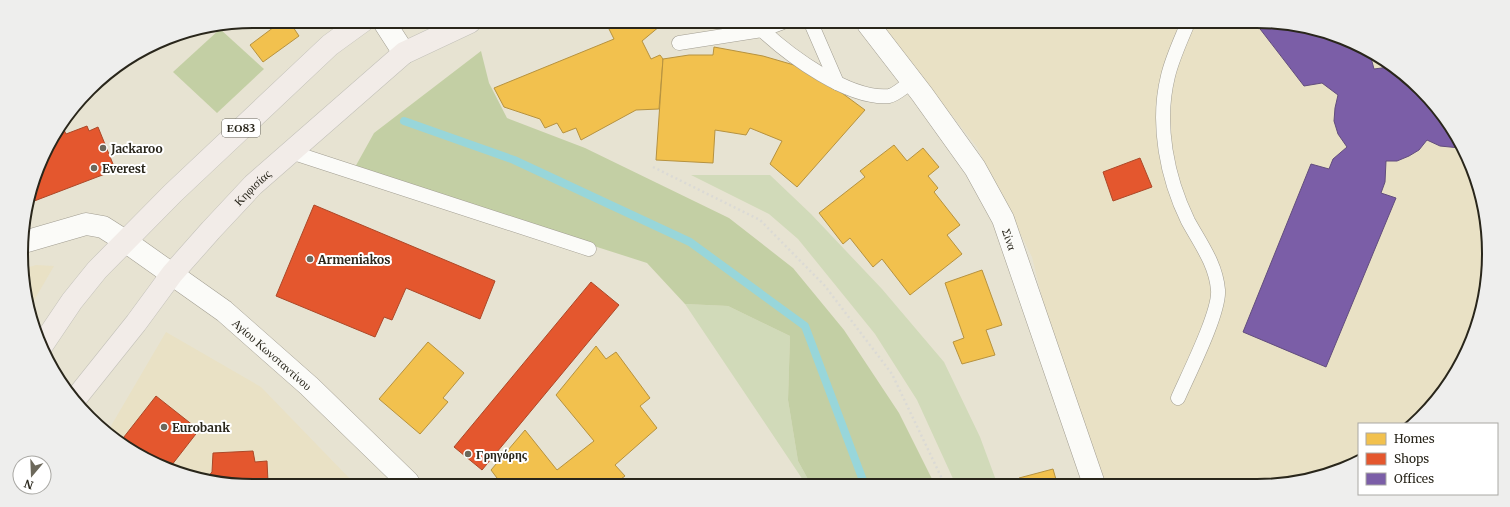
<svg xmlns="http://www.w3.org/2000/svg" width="1510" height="507" viewBox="0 0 1510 507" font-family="Merriweather,serif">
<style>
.built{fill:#e9e1c5}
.green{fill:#d1dab9}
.forest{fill:#c3cfa4}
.homes{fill:#f2c14e;stroke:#b6923f}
.shops{fill:#e4572e;stroke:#ac4828}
.offices{fill:#7b5ea7;stroke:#624d7d}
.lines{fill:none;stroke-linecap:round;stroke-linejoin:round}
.stream{stroke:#98d6da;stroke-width:8}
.service-casing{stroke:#a19d91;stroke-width:15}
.minor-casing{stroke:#a19d91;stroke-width:23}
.tertiary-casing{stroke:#a19d91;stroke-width:23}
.primary-casing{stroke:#c3c1b9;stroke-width:23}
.path{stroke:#dbdad5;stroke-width:2.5;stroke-dasharray:2 3;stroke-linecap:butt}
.service{stroke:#fbfbf8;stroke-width:14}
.minor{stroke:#fbfbf8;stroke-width:22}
.tertiary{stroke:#fbfbf8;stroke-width:22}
.primary{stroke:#f2ece8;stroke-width:22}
.poi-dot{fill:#6c685b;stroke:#fff;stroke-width:1.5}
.labels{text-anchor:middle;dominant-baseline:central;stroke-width:4;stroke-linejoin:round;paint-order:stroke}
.shield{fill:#fff;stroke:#69675f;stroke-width:1}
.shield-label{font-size:11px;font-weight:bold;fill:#29261b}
.poi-label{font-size:12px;font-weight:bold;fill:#29261b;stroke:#fff;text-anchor:start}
.street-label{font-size:12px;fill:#29261b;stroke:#fff}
.rim{fill:none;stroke:#29261b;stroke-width:2}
</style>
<rect width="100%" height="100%" fill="#e7e3d2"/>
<g class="built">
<path d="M879,24L1302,26L1386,60L1450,125L1485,208L1484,299L1458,370L1421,418L1412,424H1359V462L1287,484H1101L1049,326L1032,257L977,147Z"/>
<path d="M36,265L54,266L29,309L26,268Z"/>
<path d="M166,332L261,387L353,482L208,481L125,447L108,431Z"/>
</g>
<g class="green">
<path d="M691,175H770L811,214L882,289L944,362L980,437L997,483H955L917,400L875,334L798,239L769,214Z"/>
<path d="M685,304L728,306L790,336L788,400L798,461L810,483H805Z"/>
</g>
<g class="forest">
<path d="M220,29L264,69L217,113L173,72Z"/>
<path d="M481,51L489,83L507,118L585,148L729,218L793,268L844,330L899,413L934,483H810L798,461L788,400L790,336L728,306L685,304L647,263L354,169L374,133Z"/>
</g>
<g class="homes">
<path d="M282,21H289L299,36L263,62L250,45Z"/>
<path d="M606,23H658L660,26L642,41L651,59L660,55L663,59L659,109L636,110L581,140L576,128L563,133L557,123L545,128L540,119L504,107L494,88L614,39Z"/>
<path d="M714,47L763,56L794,65L827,82L865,110L797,187L770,164L782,141L750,128L746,135L715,130L713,163L656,160L663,59L689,55H713Z"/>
<path d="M894,145L907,161L923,148L939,167L928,176L938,188L934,192L960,225L947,235L962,254L910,295L882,259L873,267L850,238L843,244L819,213L865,177L860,171Z"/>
<path d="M982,270L1002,325L986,330L995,355L962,364L953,342L964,338L945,283Z"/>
<path d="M428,342L464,373L443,398L448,402L420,434L379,399Z"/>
<path d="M596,346L606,359L616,352L650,398L640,406L657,428L615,465L625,476L617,482H601L598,479L594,482H500L491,470L525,430L557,470L594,441L556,395Z"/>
<path d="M1053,469L1057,483H1021L1019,478Z"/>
</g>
<g class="shops">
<path d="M87,126L89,131L98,127L113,164L103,168L105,174L29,203L45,150L63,128L66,134Z"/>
<path d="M1140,158L1152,187L1113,201L1103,172Z"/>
<path d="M314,205L495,281L480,319L406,288L392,320L384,317L375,337L276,296Z"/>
<path d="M591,282L619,305L482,470L454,447Z"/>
<path d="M156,396L199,430L171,466L125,447L120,442Z"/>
<path d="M253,451L255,462L267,461L268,482L205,480L212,472L213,453Z"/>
</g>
<path class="offices" d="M1257,25L1302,26L1370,54L1374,69L1389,67L1394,69L1450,125L1460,148L1440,146L1427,140L1419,150L1409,156L1397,161H1386L1385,182L1381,193L1396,198L1326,367L1243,332L1311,164L1329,169L1333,159L1347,147L1338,134L1334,121L1335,108L1338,95L1322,83L1304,86Z"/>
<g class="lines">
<path class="stream" d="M404,121L514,160L690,242L805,326L864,483"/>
<g class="service-casing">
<g id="service">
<path d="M811,23L837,83"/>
<path d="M762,30C790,56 849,100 889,96C896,95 906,85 913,81"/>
<path d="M679,43L762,30L781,23"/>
<path d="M291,152L589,249"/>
<path d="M1178,398C1188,375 1220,312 1218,290C1216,264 1200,243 1188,221C1167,178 1156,124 1168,76C1172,59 1180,42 1187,25"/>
</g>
</g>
<g class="minor-casing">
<g id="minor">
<path id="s1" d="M868,24L922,94L975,168L1003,219L1094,484"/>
</g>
</g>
<g class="tertiary-casing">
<g id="tertiary">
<path d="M384,22L404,53"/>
<path id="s2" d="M24,242L86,224L103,227L125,241L224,311L309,386L408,482"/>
</g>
</g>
<g class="primary-casing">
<g id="primary">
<path d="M43,344L72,301L97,270L173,193L330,45L363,21"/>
<path id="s3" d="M76,398L136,323L172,274L211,230L253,185L404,53L470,22"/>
</g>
</g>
<path class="path" d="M653,167L760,220L825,286L892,374L944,483"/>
<use href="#service" class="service"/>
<use href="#minor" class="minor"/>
<use href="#tertiary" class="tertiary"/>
<use href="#primary" class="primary"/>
</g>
<g class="poi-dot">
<circle cx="103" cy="148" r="4"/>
<circle cx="94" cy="168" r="4"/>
<circle cx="310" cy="259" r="4"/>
<circle cx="164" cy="427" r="4"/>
<circle cx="468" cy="454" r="4"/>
</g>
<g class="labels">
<rect class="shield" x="222" y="119" width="38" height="18" rx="3"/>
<g class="shield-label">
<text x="241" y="128">ΕΟ83</text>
</g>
<g class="poi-label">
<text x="111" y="148">Jackaroo</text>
<text x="102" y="168">Everest</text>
<text x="318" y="259">Armeniakos</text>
<text x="172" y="427">Eurobank</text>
<text x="476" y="454">Γρηγόρης</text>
</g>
<g class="street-label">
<text stroke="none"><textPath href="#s3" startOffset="275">Κηφισίας</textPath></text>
<text stroke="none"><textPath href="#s1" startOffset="259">Σίνα</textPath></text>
<text stroke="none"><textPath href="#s2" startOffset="294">Αγίου Κωνσταντίνου</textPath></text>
</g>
</g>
<path d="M0 0H1510V507H0ZM253 28H1257A225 225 0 0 1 1482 253V254A225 225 0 0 1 1257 479H253A225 225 0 0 1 28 254V253A225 225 0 0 1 253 28Z" fill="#eeeeed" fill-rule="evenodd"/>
<path class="rim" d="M253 28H1257A225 225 0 0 1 1482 253V254A225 225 0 0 1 1257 479H253A225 225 0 0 1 28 254V253A225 225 0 0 1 253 28Z"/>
<rect x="1358" y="423" width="140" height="72" fill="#ffffff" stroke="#a9a8a4"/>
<rect x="1366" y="433" width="20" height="12" fill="#f2c14e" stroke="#a9a8a4"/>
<text x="1394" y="443" font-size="12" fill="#29261b">Homes</text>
<rect x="1366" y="453" width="20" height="12" fill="#e4572e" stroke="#a9a8a4"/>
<text x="1394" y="463" font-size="12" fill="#29261b">Shops</text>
<rect x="1366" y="473" width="20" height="12" fill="#7b5ea7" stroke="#a9a8a4"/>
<text x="1394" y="483" font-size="12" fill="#29261b">Offices</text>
<g transform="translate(32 475) rotate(199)"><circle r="19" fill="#ffffff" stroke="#a9a8a4"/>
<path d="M0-3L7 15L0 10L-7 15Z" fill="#6c685b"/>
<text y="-6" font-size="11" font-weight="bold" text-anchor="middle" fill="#29261b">N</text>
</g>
</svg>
